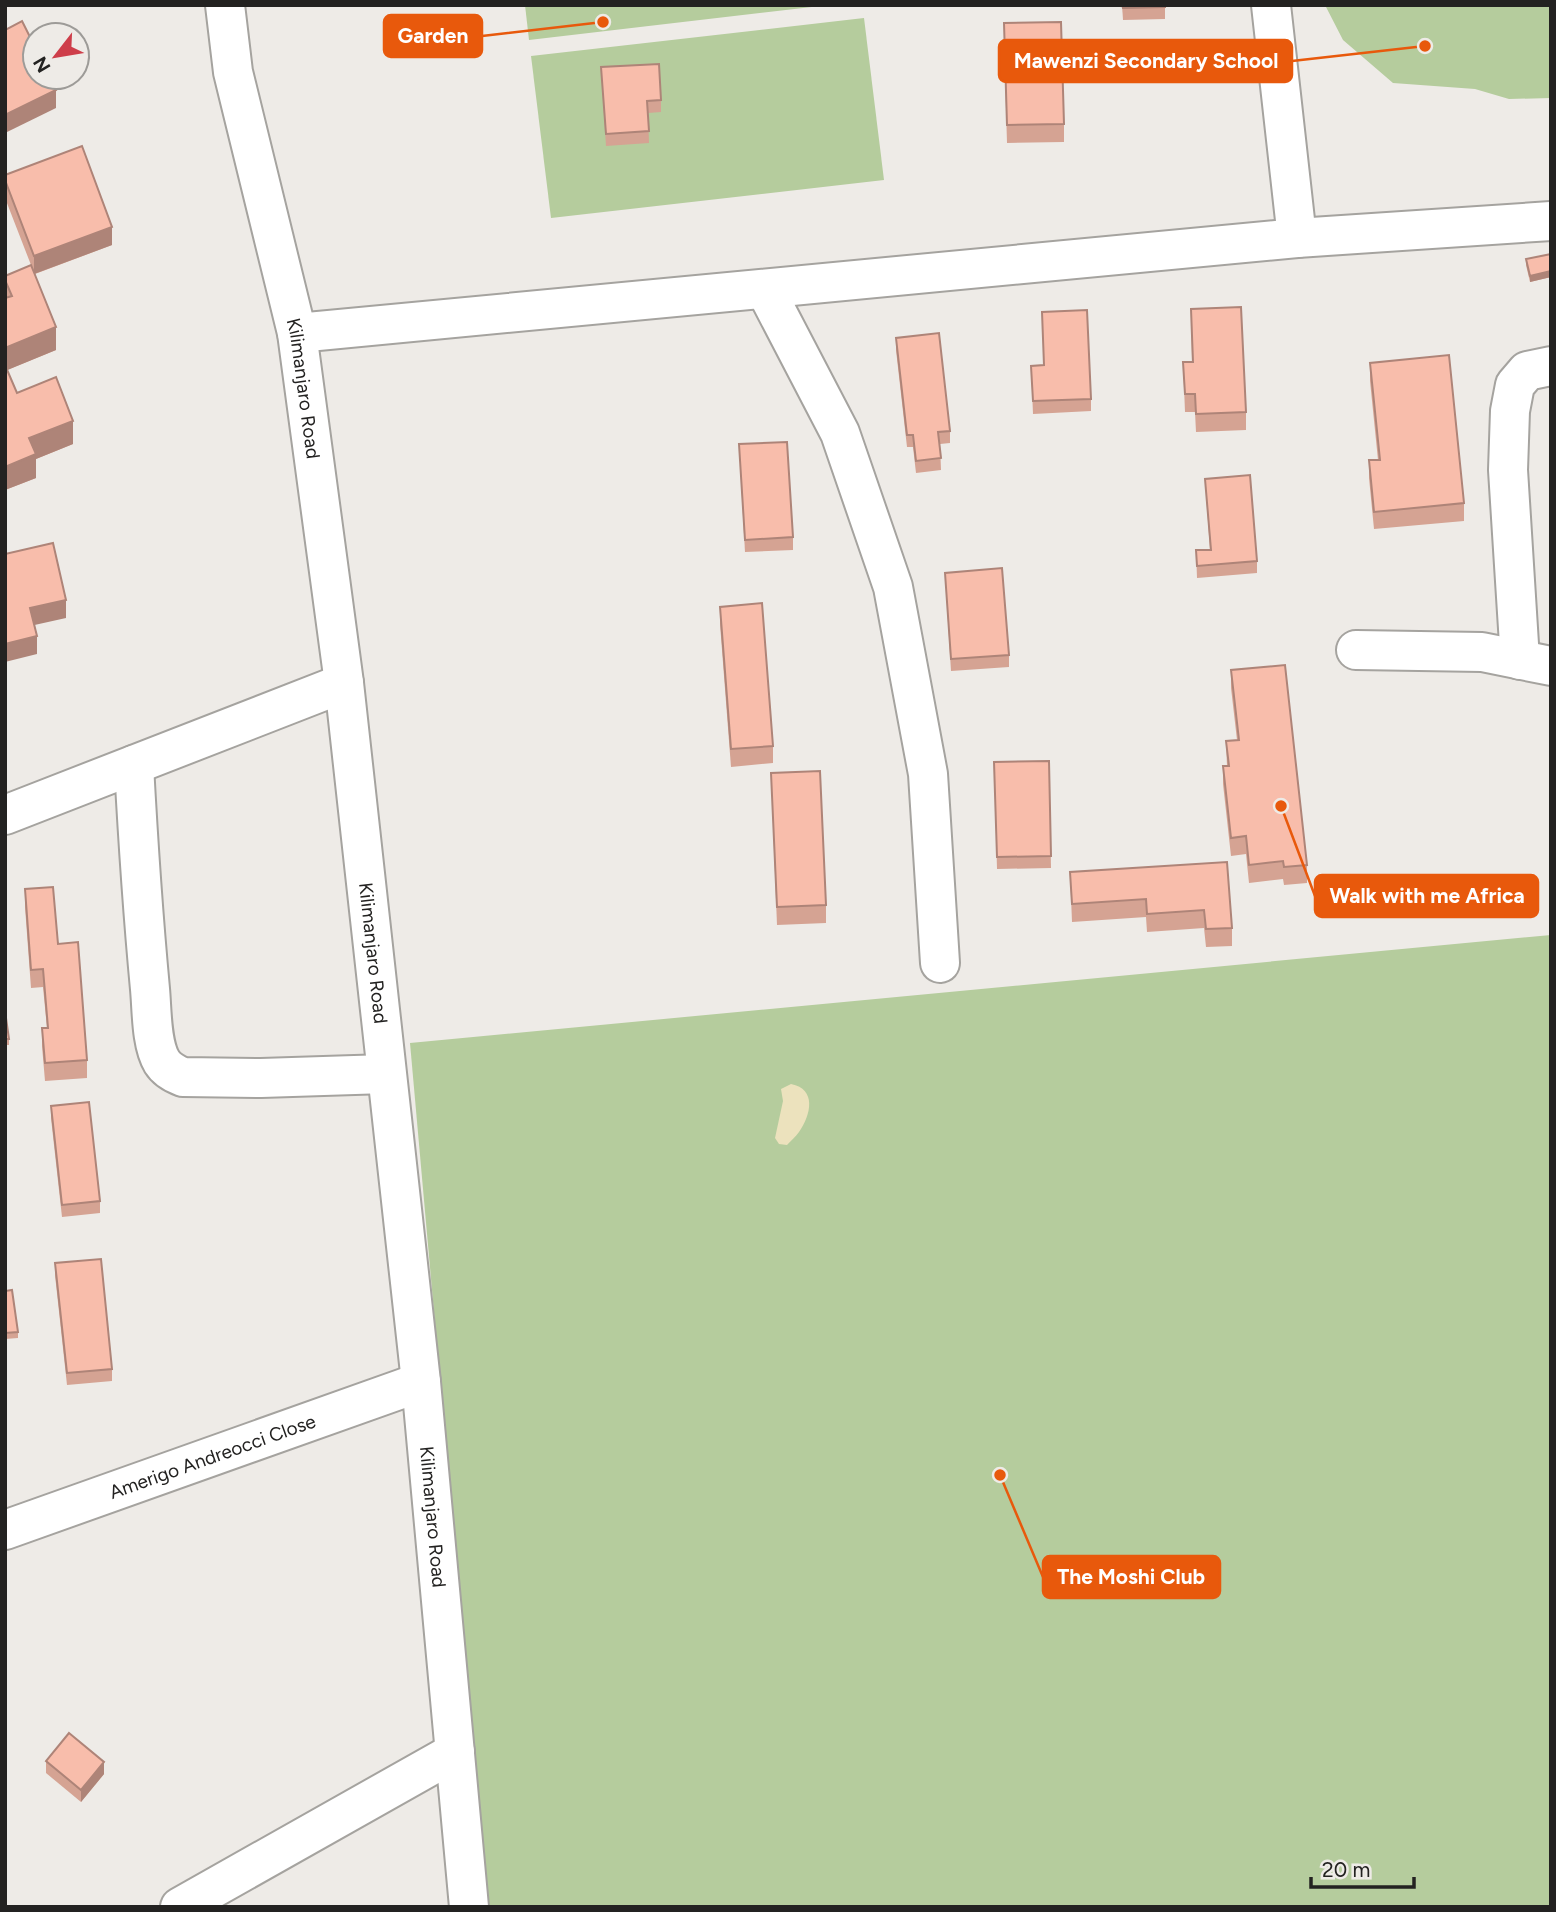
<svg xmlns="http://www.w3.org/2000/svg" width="1556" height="1912" viewBox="0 0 1556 1912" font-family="Figtree,sans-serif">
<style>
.green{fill:#b5cc9d}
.sand{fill:#ece2bd}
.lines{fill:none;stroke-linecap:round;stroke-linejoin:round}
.minor-casing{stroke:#a5a39f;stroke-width:42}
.secondary-casing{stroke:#a5a39f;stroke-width:42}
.minor{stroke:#fff;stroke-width:38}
.secondary{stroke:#fff;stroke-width:38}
.wall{fill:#d5a393}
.shaded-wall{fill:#ae8478}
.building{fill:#f8bdab;stroke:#ae8478;stroke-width:2}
.labels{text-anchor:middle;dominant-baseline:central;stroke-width:6;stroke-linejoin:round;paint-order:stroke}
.street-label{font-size:19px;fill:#232221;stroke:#eeebe7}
.leader{fill:none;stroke:#e8590c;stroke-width:2.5}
.callout-dot{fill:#e8590c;stroke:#eeebe7;stroke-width:2.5}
.callout{fill:#e8590c;stroke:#e8590c;stroke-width:2.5}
.callout-label{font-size:21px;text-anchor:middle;font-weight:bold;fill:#fff}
</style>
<rect width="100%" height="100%" fill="#eeebe7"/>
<g class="green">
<path d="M525,5H829L529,40Z"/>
<path d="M1325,5H1551V98L1509,99L1475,89L1393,83L1343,40Z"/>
<path d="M864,18L884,180L551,218L531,56Z"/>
<path d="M1551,935V1907H487L410,1043Z"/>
</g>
<path class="sand" d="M791,1084C817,1089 811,1115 799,1132C796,1136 791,1141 787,1145L779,1144L775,1138L783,1101L781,1089Z"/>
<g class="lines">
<g class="minor-casing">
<g id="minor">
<path d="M1271,5L1297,238"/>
<path d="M765,289L840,433L893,587L928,774L940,963"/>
<path d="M297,333L1297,238L1551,221"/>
<path d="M1356,650L1482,652L1551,666"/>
<path d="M1520,660L1508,470L1510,411L1515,385L1527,371L1551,366"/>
<path d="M134,765C138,840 143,914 150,989C152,1010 151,1044 162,1062C167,1070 175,1074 183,1077L261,1078L386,1074"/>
<path d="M5,815L344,683"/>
<path id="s1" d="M5,1530L421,1382"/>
<path d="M180,1907L455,1752"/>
</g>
</g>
<g class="secondary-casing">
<g id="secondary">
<path id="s2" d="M225,5L233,72L297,333L344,683L421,1382L469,1907"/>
</g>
</g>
<use href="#minor" class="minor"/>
<use href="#secondary" class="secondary"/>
</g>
<g class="wall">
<path d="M1122,5H1165V19L1123,20Z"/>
<path d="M1004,41L1064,124V142L1007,143Z"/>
<path d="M601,67L661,100V112L648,113L649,143L606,146Z"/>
<path d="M5,175L112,245L35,274L56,350L7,370L17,393L73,444L36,459V478L5,490V276L31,265L5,198Z"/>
<path d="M1551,254V277L1530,282L1526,265V259Z"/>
<path d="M1191,309L1246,412V430L1196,432L1195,412H1185L1183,362H1192Z"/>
<path d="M1042,312L1091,399V411L1033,414L1031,366L1044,365Z"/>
<path d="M896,338L950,431V443L940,444L941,470L916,473L913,447H907L896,350Z"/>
<path d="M1370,363L1464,503V521L1374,529L1369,478V460H1378L1370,381Z"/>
<path d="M739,444L793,537V550L745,552Z"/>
<path d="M1205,479L1257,561V573L1197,578L1196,550H1210Z"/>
<path d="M945,573L1009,655V667L951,671Z"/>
<path d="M720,607L773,746V763L731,767L720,624Z"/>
<path d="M1231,670L1307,865V883L1284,885L1283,879L1249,883L1246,854L1231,856L1223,784V766H1227L1226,741L1237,740L1231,688Z"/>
<path d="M1049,761L1051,868L997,869L994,762Z"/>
<path d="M771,773L826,905V923L777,925Z"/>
<path d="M1227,862L1232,928V946L1206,947L1204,928L1147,932L1146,917L1072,922L1070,872Z"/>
<path d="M25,889L58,944L87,1060V1078L45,1081L42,1046V1028H47L43,987L31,988L25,907Z"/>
<path d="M5,1011L9,1039V1045H5Z"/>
<path d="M51,1106L100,1201V1213L62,1217L51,1118Z"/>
<path d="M55,1263L112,1369V1381L67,1385L55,1275Z"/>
<path d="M5,1291L18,1332V1338L5,1339Z"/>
<path d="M46,1761L104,1774L81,1802L46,1773Z"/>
</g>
<g class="shaded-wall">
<path d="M56,90V108L5,133V115Z"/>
<path d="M112,227V245L34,274V256Z"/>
<path d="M1551,271V277L1530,282V276Z"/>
<path d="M56,327V350L5,371V348Z"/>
<path d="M73,421V444L36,459V478L5,490V467L29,438Z"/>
<path d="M66,600V618L30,626V608Z"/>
<path d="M37,636V654L5,662V644Z"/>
<path d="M104,1762V1774L81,1802V1790Z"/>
</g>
<g class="building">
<path d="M1122,5H1165V7L1123,8Z"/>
<path d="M22,21L35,47V77H50L56,90L5,115V30Z"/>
<path d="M1061,22L1064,124L1007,125L1004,23Z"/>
<path d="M659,64L661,100L647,101L649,131L606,134L601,67Z"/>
<path d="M82,146L112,227L34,256L5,180V175Z"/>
<path d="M1551,254V271L1530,276L1526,259Z"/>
<path d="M31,265L56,327L5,348V298L12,296L5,280V276Z"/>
<path d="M1241,307L1246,412L1196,414L1195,394H1185L1183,362H1193L1191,309Z"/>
<path d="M1087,310L1091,399L1033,401L1031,366L1044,365L1042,312Z"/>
<path d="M939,333L950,431L938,432L941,458L916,461L913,435H907L896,338Z"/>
<path d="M1449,355L1464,503L1374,512L1369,460H1380L1370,363Z"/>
<path d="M5,365L17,393L56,377L73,421L29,438L36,454L5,467Z"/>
<path d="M787,442L793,537L745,540L739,444Z"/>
<path d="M1250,475L1257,561L1197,566L1196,550H1211L1205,479Z"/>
<path d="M53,543L66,600L30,608L37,636L5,644V554Z"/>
<path d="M1002,568L1009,655L951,659L945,573Z"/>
<path d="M762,603L773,746L731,749L720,607Z"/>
<path d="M1285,665L1307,865L1284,867L1283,861L1249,865L1246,836L1231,838L1223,766H1229L1226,741L1239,740L1231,670Z"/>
<path d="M1049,761L1051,856L997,857L994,762Z"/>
<path d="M820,771L826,905L777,907L771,773Z"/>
<path d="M1227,862L1232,928L1206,929L1204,910L1147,914L1146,899L1072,904L1070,872Z"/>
<path d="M53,887L58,944L78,942L87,1060L45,1063L42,1028H48L43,969L31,970L25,889Z"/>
<path d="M5,1011L9,1039H5Z"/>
<path d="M89,1102L100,1201L62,1205L51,1106Z"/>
<path d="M101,1259L112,1369L67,1373L55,1263Z"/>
<path d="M12,1290L18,1332L5,1333V1291Z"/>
<path d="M69,1733L104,1762L81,1790L46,1761Z"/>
</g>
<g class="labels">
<g class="street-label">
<text stroke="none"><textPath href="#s2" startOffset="392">Kilimanjaro Road</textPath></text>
<text stroke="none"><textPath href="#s2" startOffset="961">Kilimanjaro Road</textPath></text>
<text stroke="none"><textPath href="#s1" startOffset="220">Amerigo Andreocci Close</textPath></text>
<text stroke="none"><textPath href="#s2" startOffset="1528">Kilimanjaro Road</textPath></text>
</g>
</g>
<path class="leader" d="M603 22L482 36M1425 46L1292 61M1281 806L1315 896M1000 1475L1043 1577"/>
<g class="callout-dot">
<circle cx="603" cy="22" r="7"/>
<circle cx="1425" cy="46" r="7"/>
<circle cx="1281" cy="806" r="7"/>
<circle cx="1000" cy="1475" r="7"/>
</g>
<g class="callout">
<rect x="384" y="15" width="98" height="42" rx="7"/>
<rect x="999" y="40" width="293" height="42" rx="7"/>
<rect x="1315" y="875" width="223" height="42" rx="7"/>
<rect x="1043" y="1556" width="177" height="42" rx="7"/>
</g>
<g class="callout-label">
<text x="433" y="43">Garden</text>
<text x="1146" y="68">Mawenzi Secondary School</text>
<text x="1427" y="903">Walk with me Africa</text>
<text x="1131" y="1584">The Moshi Club</text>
</g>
<rect width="1556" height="1912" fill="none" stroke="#232221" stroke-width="14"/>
<g transform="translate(56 56) rotate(239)"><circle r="33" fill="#eeebe7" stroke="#9d9b98" stroke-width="2"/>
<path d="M0-5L12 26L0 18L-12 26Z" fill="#ce3e4a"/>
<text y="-10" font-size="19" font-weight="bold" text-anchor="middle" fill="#232221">N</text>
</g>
<path d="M1311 1877v10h103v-10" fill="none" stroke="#232221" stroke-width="3.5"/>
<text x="1322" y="1877" font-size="21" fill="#232221" stroke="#eeebe7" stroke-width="5" paint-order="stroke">20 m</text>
</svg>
